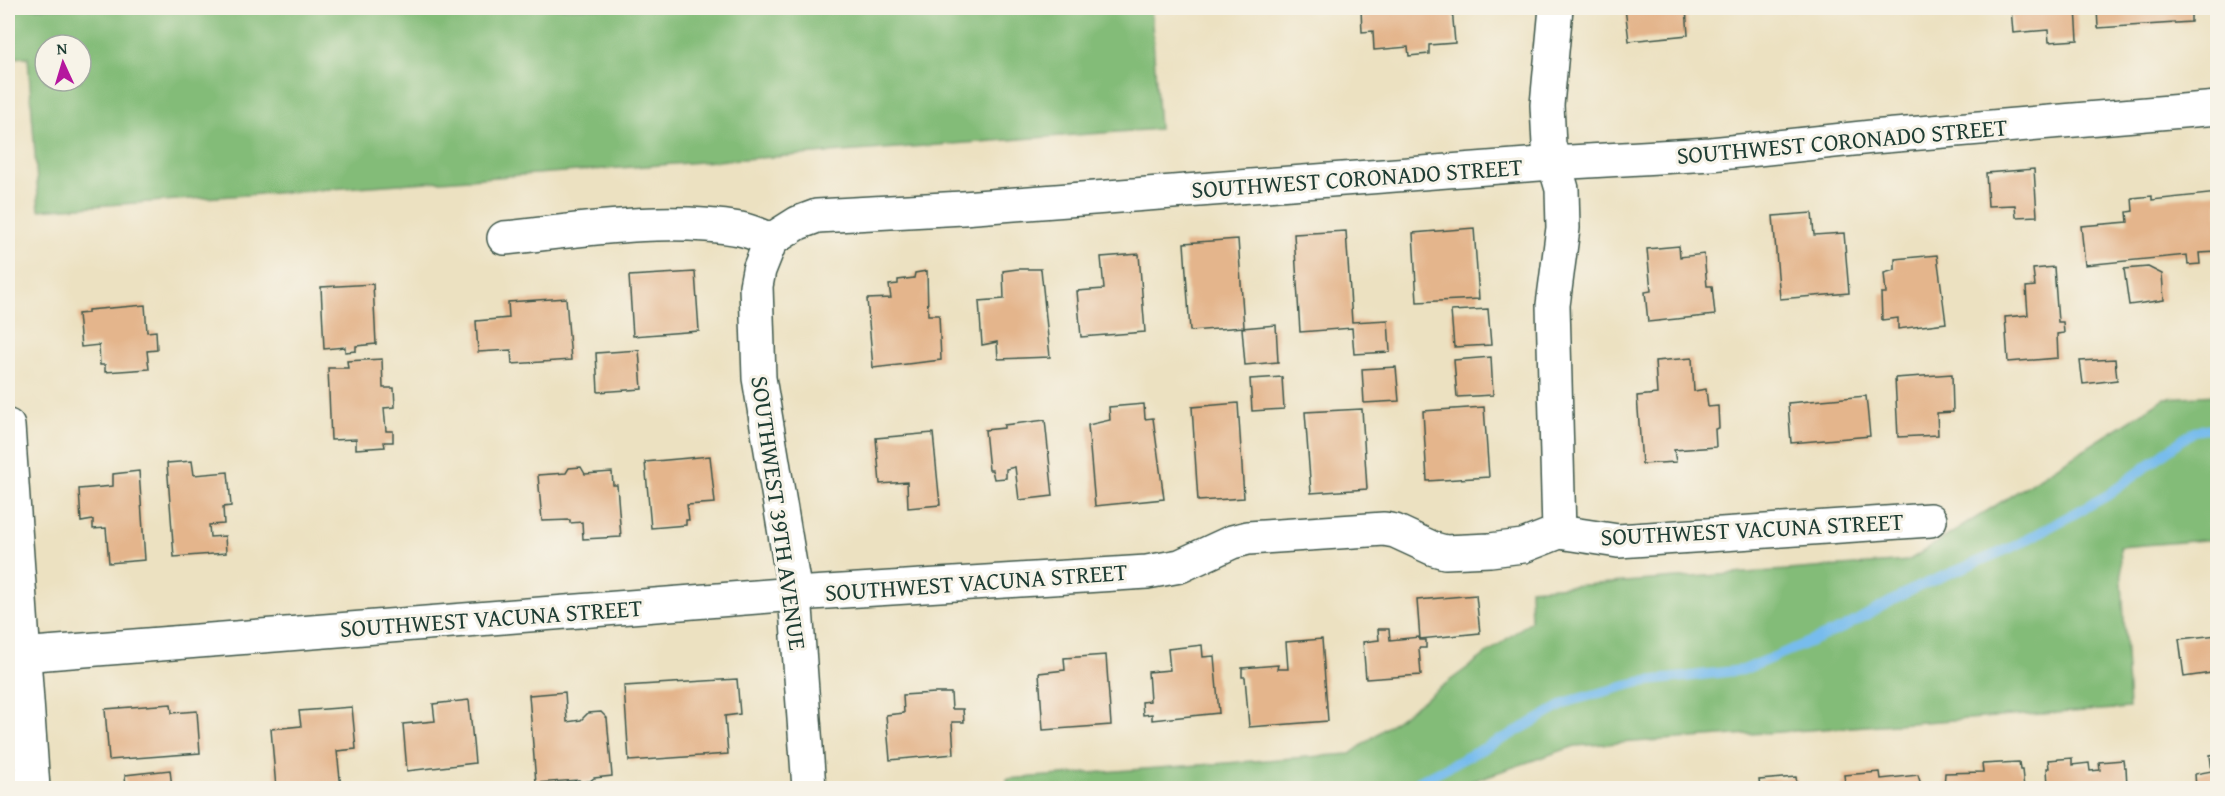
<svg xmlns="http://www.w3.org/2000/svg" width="2225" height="796" viewBox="0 0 2225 796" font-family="'Gentium Book Plus',serif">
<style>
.forest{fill:#83bc78;stroke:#517c56;stroke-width:1.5;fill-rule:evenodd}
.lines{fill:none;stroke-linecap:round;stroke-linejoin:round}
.stream{stroke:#77bced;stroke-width:10}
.building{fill:#e4b58c}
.minor-casing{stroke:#3e5649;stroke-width:36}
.minor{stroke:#fff;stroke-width:33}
.labels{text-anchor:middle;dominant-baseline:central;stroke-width:6;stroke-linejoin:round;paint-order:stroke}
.street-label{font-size:24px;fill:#1f3d34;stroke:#f7f3e8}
</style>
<rect width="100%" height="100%" fill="#f7f3e8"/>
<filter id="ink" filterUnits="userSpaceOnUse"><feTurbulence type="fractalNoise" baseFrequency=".0167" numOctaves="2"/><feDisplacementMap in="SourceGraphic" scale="12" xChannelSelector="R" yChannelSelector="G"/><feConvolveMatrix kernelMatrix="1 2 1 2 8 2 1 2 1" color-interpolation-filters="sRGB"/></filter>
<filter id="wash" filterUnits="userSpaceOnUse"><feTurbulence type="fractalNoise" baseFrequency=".008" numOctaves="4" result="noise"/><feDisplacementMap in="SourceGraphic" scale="24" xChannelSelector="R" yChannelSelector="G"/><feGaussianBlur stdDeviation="1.35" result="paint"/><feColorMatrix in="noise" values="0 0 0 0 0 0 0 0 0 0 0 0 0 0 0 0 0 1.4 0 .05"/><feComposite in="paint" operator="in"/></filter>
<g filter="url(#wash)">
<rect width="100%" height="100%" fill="#ece1c1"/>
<g class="forest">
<path d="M8,8H1151L1159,129L39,210L28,57L8,58ZM45,45H81V81H45Z"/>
<path d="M2217,395V539L2120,547L2129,708L1575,746L1452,788H1008L1007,779L1350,754L1531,621L1530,589L1908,561L2165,398Z"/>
</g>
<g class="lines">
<path class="stream" d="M1406,788L1510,735L1570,701L1640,682L1743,670L1845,627L1913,589L2015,546L2108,495L2194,431L2218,427"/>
</g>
<g id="blocks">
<g class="building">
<path d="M1375,8H1452L1455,43L1429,45V54L1409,56L1408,47L1374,50L1373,31L1362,32L1361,9Z"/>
<path d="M1625,8H1686L1688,35L1629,41Z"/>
<path d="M2011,8H2076L2078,40L2049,42L2048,30L2013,33Z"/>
<path d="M2097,8H2191V22L2098,28Z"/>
<path d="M2034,169L2037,216L2016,217L2015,205L1988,206L1986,173Z"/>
<path d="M2218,193V252L2199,253L2200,264L2188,265L2187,255L2085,265L2081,226L2128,222L2127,212L2133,211L2132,198L2152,196V200Z"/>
<path d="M1812,213L1814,235L1844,233L1849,293L1780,299L1773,216Z"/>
<path d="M1474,228L1479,299L1417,302L1413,233Z"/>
<path d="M1346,231L1352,322L1388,320L1390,352L1354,354L1352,328L1300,332L1294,234Z"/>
<path d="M1238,239L1244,327L1190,331L1184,243Z"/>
<path d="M1679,246L1680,257L1704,254L1707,286H1712L1715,315L1648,322L1645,292L1651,291L1647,249Z"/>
<path d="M1139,254L1145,332L1081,337L1077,291L1104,289L1101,257Z"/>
<path d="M1937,255L1946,323L1898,329V318L1882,320L1881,293H1886L1884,273L1895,270V259Z"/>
<path d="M2054,267L2058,322H2063L2064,333L2057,334L2058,358L2008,362L2005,317L2028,315L2026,287L2035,286L2033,269Z"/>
<path d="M2148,267L2162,274L2164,300L2129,305L2124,269Z"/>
<path d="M1018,269H1041L1050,357L998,359L997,342L982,345L979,301L1004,299L1003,271Z"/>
<path d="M927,271L928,315H939L941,360L873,368L867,299L891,298L889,285L898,284V280L914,278L915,273Z"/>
<path d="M695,272L699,331L633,336L629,276Z"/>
<path d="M373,284L376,344L356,346V351L345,352V347L324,349L321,287Z"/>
<path d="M566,298L571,360L512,364L511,350L478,352L476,321L509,318L508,302Z"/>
<path d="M145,305L147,332L156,331L157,350L147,351L149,369L105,372V365H100L99,345L81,347L78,314L88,313V310Z"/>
<path d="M1488,309L1491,345L1454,347L1451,311Z"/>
<path d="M1276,325L1278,362L1245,365L1242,328Z"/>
<path d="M639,350L642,389L598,392L596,353Z"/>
<path d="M1491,357L1493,395L1457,397L1454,360Z"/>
<path d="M1692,358L1694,391L1706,389L1708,407L1718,406L1719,428L1715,429L1716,447L1674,450L1676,462L1642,464L1637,396L1657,394L1655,361Z"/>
<path d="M382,359L383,388H394L395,407L384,408L386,431H393V442H384L385,447L356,449V439L331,440L328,368H348L347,361Z"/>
<path d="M2115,359L2117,380L2083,384L2080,361Z"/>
<path d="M1396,367L1399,401L1364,403L1362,369Z"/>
<path d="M1952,374L1953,412L1937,413L1938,435L1898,437L1895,378Z"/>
<path d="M1282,377L1284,409L1252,411L1250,379Z"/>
<path d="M1866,396L1870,436L1791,443L1788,403Z"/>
<path d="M1238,403L1244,498L1198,501L1192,407Z"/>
<path d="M1144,404L1145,419L1153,418L1164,499L1095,506L1088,425L1110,420L1109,407Z"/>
<path d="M1484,407L1489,477L1427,481L1423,411Z"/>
<path d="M1362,409L1367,489L1311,493L1305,412Z"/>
<path d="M1045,420L1053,496L1019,500L1015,467L1006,469V478L994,479L992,470H989L985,430L1004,428V425Z"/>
<path d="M933,433L940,505L908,508L907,482L880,484L876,438Z"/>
<path d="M710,456L715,503L687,505L689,520H686V525L651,528L645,462Z"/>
<path d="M192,461L194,475L228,472L231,506L223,507L224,524L209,525L210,537L225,536L226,553L174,557L167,463Z"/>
<path d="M581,467L585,474L612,472L613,485H617L621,537L583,539L582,522L570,523V520L542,521L538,475L566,473L569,468Z"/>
<path d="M139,471L145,560L109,563L106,528L93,529V520L81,522L79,489L113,486V474Z"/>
<path d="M1476,595L1480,633L1420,639L1417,600Z"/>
<path d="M1378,629H1389L1390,640L1419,637V640H1426V648H1419L1421,675L1366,679L1363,642L1379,640Z"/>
<path d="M2218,635V672L2184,677L2179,639Z"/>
<path d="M1322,639L1328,721L1249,727L1245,677H1242V668L1278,665L1277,669H1288L1286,642Z"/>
<path d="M1202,645L1203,657L1214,656L1219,713L1152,720V714L1143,715L1142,702L1150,701L1148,672L1170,670L1168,649Z"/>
<path d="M1106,655L1111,725L1043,730L1039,673L1065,670L1064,658Z"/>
<path d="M737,679L740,714L725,716L728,754L629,761L624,686Z"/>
<path d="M565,692L567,722L581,720L588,713L601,712L607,718L612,776L594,778L590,781L581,782L579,780L536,783L529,695Z"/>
<path d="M935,693H951L952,709H963L964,722H952L954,754L890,760L886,715L904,713L903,695Z"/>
<path d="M469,700L475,763L407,771L403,724L435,721L433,704Z"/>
<path d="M171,704L172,713L197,711L200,753L109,760L105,709Z"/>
<path d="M352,707L356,749L337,751L341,788H302V786L276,788L271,729L301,726L299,711Z"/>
<path d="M2218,754V788H2196L2195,774L2212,771L2210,755Z"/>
<path d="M2072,758V765L2089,763L2090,771L2100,770L2099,762L2123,760L2124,767H2126L2127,786L2133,785L2134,788H2040V787L2048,786L2047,768H2049L2048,760Z"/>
<path d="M2019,762L2020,770H2022L2024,788H1944L1945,773L1983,772L1982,764Z"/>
<path d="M170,770L172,788H126L125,775Z"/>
<path d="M1880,772L1881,779L1918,775L1922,788H1842V783H1845L1844,775Z"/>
<path d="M1796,777L1797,785H1799V788H1760L1759,780Z"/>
</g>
</g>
</g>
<g filter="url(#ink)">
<use href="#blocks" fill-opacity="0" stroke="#3e5649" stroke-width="1.5"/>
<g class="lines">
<g class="minor-casing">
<g id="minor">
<path d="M1556,8L1547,105L1549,145L1562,189L1563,228L1553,305L1559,532"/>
<path d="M504,238C581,230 663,216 740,229C750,231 761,236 771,240"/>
<path d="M771,240L798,223L817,216L963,208L1553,163L1711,154L1872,137L2218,108"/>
<path d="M771,240L759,270L756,286L759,378L795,594L809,788"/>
<path d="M8,426L33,788"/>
<path d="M8,656L795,594L1147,572L1180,566L1232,542L1248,538L1384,529L1395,531L1434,549L1445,552L1490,550L1523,546L1559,532L1618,541L1930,520"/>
</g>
</g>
<use href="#minor" class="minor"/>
</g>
</g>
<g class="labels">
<g class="street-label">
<text transform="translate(1842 141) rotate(-5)">SOUTHWEST CORONADO STREET</text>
<text transform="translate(1357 178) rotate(-4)">SOUTHWEST CORONADO STREET</text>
<text transform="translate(779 513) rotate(82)">SOUTHWEST 39TH AVENUE</text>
<text transform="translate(1752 529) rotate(-3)">SOUTHWEST VACUNA STREET</text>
<text transform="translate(976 582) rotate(-4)">SOUTHWEST VACUNA STREET</text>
<text transform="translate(491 618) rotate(-4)">SOUTHWEST VACUNA STREET</text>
</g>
</g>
<rect width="2225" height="796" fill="none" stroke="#f7f3e8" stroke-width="30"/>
<g transform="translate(63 63) rotate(356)"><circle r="28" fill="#f7f3e8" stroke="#a1aaa0" stroke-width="1.5"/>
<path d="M0-4.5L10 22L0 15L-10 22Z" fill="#b5179e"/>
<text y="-9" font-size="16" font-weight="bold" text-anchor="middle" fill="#1f3d34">N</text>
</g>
</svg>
